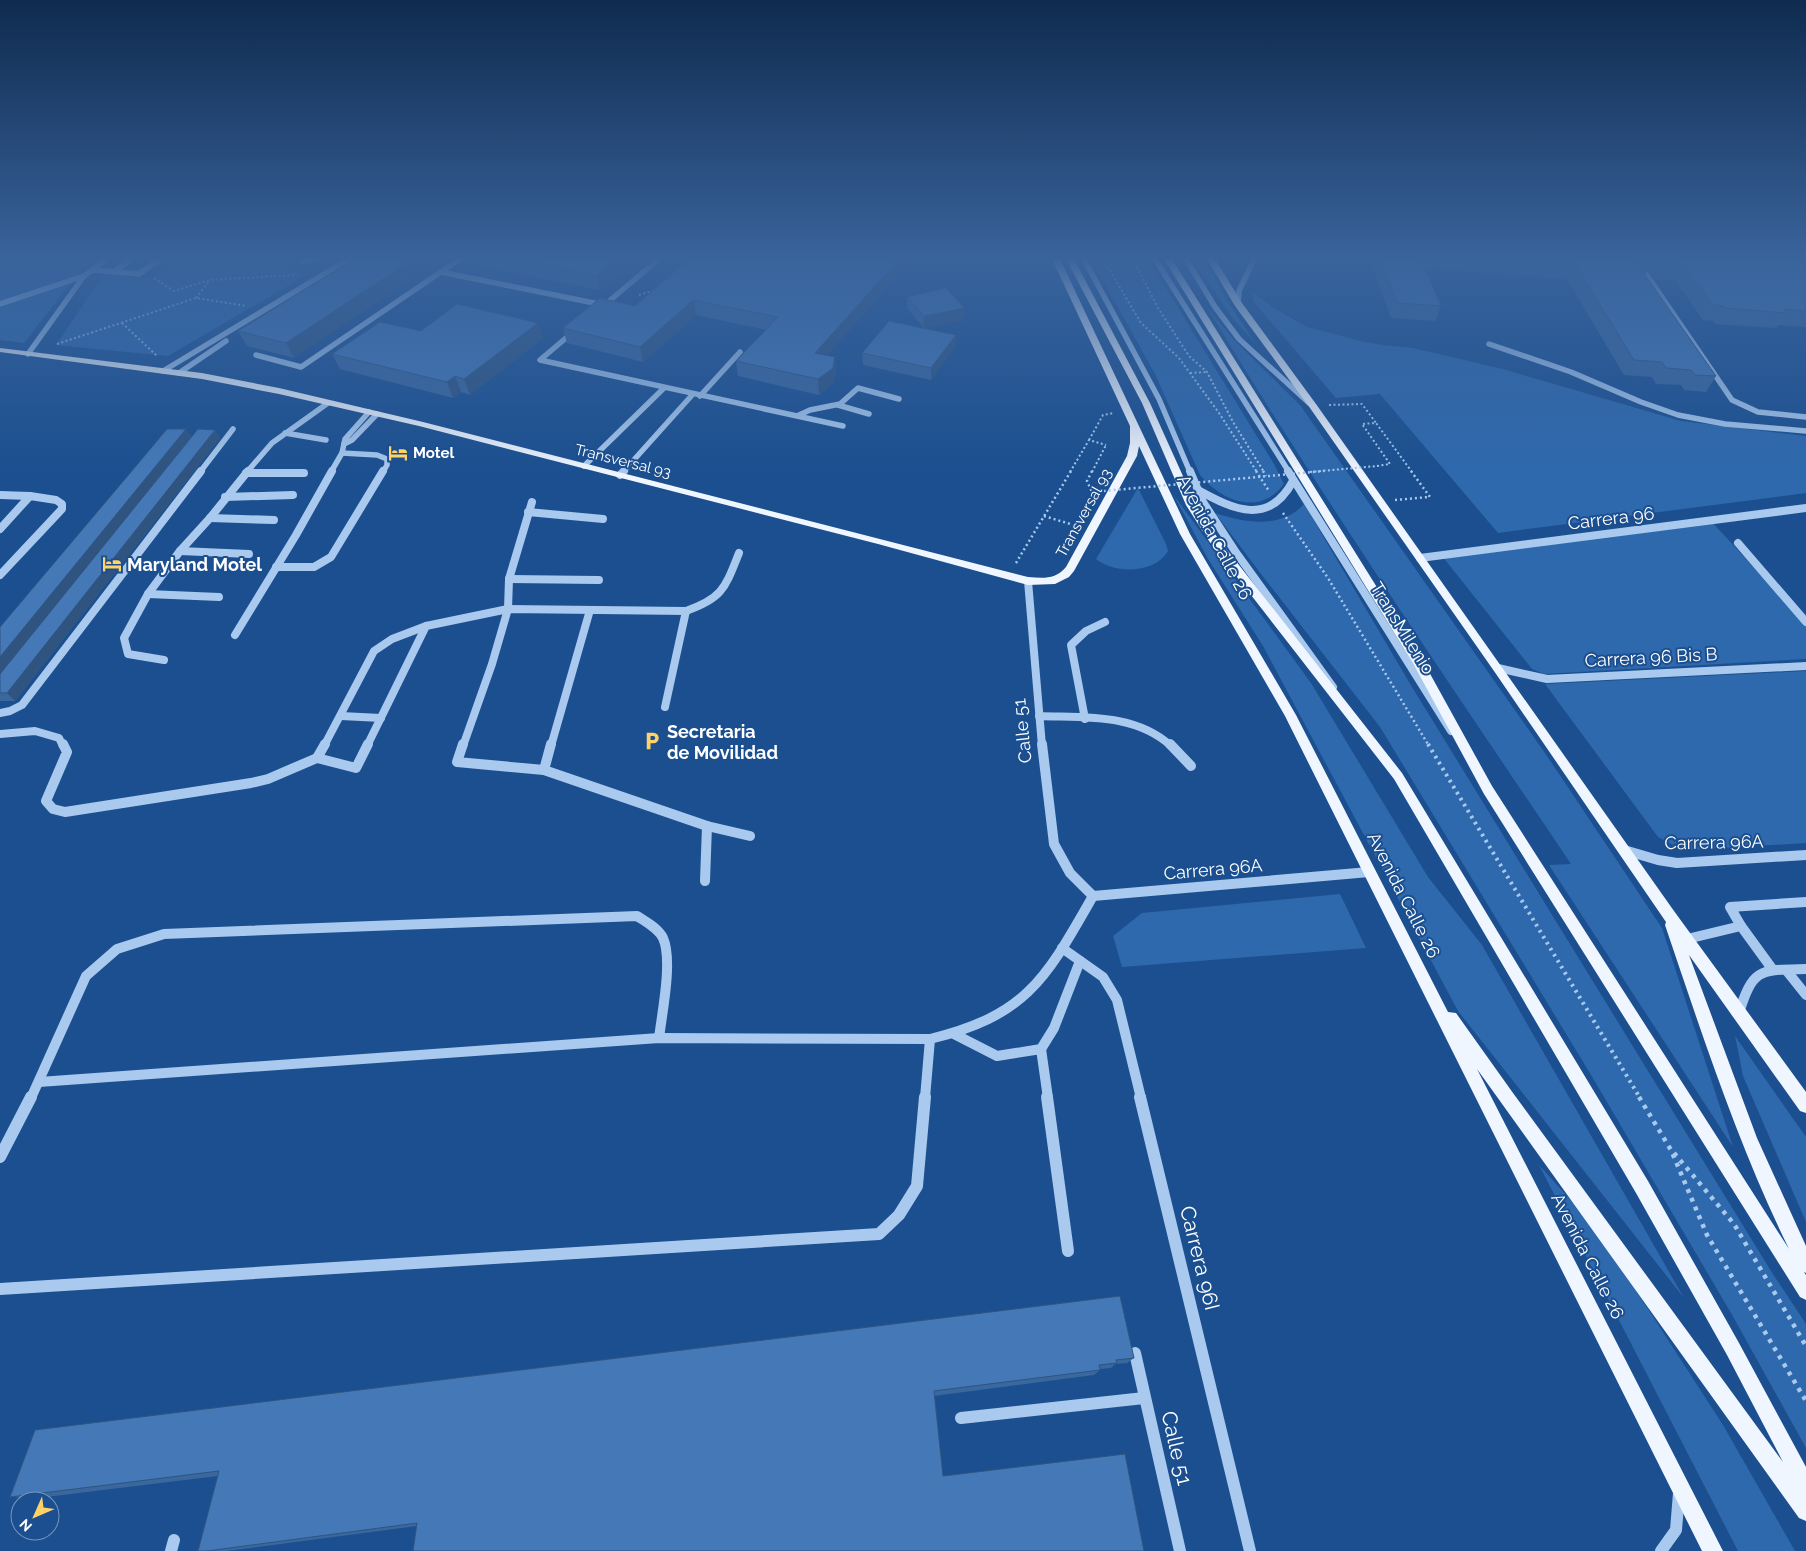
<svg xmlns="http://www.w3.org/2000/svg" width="1806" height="1551" viewBox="0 0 1806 1551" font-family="Raleway,sans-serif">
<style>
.green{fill:#2e69ad}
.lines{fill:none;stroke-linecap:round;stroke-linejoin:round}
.path-far3{stroke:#a9c9ee;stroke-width:2;stroke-dasharray:2 2.5;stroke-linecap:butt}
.path-far2{stroke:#a9c9ee;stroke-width:2.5;stroke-dasharray:2 3;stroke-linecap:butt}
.path-far1{stroke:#a9c9ee;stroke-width:4;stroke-dasharray:2.5 4.5;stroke-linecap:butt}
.path{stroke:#a9c9ee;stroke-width:4.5;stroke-dasharray:4 5.5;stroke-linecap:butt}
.minor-far3{stroke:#a9c9ee;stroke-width:5.5}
.minor-far2{stroke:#a9c9ee;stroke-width:8}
.minor-far1{stroke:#a9c9ee;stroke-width:10}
.minor{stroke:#a9c9ee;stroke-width:12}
.major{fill:#f0f6ff;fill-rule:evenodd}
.path-bridge-far1{stroke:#a9c9ee;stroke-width:2;stroke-dasharray:2 2.5;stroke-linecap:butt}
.path-bridge{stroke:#a9c9ee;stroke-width:2.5;stroke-dasharray:2 3;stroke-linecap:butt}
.wall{fill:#3a679d}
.shaded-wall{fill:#305480}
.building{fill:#4478b7;stroke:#305480}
.labels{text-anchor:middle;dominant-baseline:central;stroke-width:4;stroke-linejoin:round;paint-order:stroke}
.far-poi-label{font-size:15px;font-weight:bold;fill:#fff;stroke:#1b4f8f;text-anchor:start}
.far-street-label{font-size:15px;fill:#fff;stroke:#1b4f8f}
.street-label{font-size:18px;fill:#fff;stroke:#1b4f8f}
.poi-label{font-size:18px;font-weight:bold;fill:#fff;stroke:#1b4f8f;text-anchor:start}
.near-street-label{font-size:21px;fill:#fff;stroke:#1b4f8f}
</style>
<rect width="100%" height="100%" fill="#1b4f8f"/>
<g class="green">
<path d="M0,259H93L83,267L24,343L0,340Z"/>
<path d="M182,259H212L308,274L168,356L56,345L103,275L151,279Z"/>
<path d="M1091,259H1148L1274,464L1284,484C1259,517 1222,501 1200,475L1155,374Z"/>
<path d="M1193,259H1204L1226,299L1256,344L1233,319Z"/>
<path d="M1252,292L1274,308L1307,327L1361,341L1381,345L1413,348L1503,369L1681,421L1806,436V493L1498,533L1380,394L1336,398L1253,301Z"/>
<path d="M1206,306L1236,342L1300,405L1545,753L1662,928L1733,1147L1549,865L1571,864C1447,680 1321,496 1206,306Z"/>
<path d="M1138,488L1166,544L1168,551C1155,574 1114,574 1096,559Z"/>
<path d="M1173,494L1311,683L1428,877L1482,945L1684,1298L1458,1011L1263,646L1208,559Z"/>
<path d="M1304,504L1412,687L1771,1271L1806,1324V1448L1731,1313L1591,1075L1380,727L1261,574L1215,513C1244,523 1282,529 1304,504Z"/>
<path d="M1711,521L1806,624V659L1544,674L1532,669L1442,556Z"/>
<path d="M1806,671V843L1691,850L1677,847L1658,837L1545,684Z"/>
<path d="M1340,894L1366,948L1122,967L1113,936L1142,913Z"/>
<path d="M1735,1036L1806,1137V1222L1743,1076Z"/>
<path d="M1539,1165L1586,1217L1648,1309L1723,1425L1795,1551H1738Z"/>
</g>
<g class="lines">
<g class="path-far3">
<path d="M1103,259L1141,323L1179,358L1219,413L1257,472"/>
<path d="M1133,259L1158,308L1189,356L1207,372L1233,422L1264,472"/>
<path d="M154,278L174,291L209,280L295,275"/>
<path d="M639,295L655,290"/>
<path d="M196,298L209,281"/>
<path d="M122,323L157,356"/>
<path d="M57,344L196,298L246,306"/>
<path d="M1190,373L1207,372"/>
<path d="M1329,405L1362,404L1376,423"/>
<path d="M1089,440L1103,415L1114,413"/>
<path d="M1377,466L1390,464L1362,424L1376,423L1412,472"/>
<path d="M1070,472L1089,440L1106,445"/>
</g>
<g class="path-far2">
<path d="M1256,471L1269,491"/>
<path d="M1263,471L1266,476"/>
<path d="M1411,471L1430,497"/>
<path d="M1395,500L1429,497"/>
<path d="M1283,513L1328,578L1429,746"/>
<path d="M1044,516L1077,526"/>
<path d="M1016,563L1071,471"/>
</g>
<path class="path-far1" d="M1428,744L1640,1098"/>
<g class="path">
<path d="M1639,1097L1671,1150L1707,1235L1806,1401"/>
<path d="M1674,1153L1734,1224L1806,1346"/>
</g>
<g class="minor-far3">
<path d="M1084,259L1159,399L1190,472"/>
<path d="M1155,259L1289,472"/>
<path d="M1186,259L1215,307L1239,339L1309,403"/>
<path d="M1636,259L1732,400L1758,412L1806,417"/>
<path d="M303,261L316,259"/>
<path d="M92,270L139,274L160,259"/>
<path d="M114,272L131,259"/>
<path d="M441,272L604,305"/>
<path d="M0,304L84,276L107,259"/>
<path d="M1238,304L1239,291L1254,259"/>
<path d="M602,307L659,259"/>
<path d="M573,332L540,360L843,426"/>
<path d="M1489,344L1571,372L1641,402L1678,415L1725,424L1806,431"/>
<path d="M28,354L84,276"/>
<path d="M256,355L301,367L460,259"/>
<path d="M163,371L349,259"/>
<path d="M179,373L226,341"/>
<path d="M700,396L740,352"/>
<path d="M838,405L869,414"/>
<path d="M799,415L810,410L840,404L858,388L899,399"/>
<path d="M285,433L326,440"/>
<path d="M344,444L352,440L377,414"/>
<path d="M342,453L377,455L387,459V465L383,472"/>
<path d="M584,466L664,388"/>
<path d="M200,472L233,429"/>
<path d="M247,472L272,443L328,403"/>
<path d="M331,472L342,453L345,439L369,412"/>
<path d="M623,472L693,394"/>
</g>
<g class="minor-far2">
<path d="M1190,471L1203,502L1235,551L1333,687"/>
<path d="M1288,471L1451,731"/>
<path d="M246,473H304"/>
<path d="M620,475L624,471"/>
<path d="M1198,490C1234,510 1269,526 1293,481"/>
<path d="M0,495L30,496L0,529"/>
<path d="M225,497L293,495"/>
<path d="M528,512L603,519"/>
<path d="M210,518L274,520"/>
<path d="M1738,543L1806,622"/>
<path d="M180,551L249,554"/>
<path d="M1420,558L1806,508"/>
<path d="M276,567H314L331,557L383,471"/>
<path d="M0,575L62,509V504L56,500L30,496"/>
<path d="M509,579L599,580"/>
<path d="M1028,581L1042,746"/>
<path d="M148,594L219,597"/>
<path d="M686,611C723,598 725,588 739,553"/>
<path d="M235,635L296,535L332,471"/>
<path d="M164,660L128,654L124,638L148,594L180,551L210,518L248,471"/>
<path d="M1498,668L1547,679L1806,666"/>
<path d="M0,713L10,711L22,705L201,471"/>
<path d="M341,716L381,718"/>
<path d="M1039,716C1084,718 1135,713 1171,746"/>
<path d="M1085,719L1071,645L1086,631L1105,622"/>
<path d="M0,734L35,731L59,738L63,746"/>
<path d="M324,746L374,651L392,639L426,626"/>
<path d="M367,746L426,626L508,609L509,579L532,502"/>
<path d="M463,746L492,664L508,609L686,611L665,707"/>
<path d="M551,746L590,610"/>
</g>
<g class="minor-far1">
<path d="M63,744L67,752L46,801L53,809L65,812L251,783L268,779L317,758L356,768L368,744"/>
<path d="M463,744L457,762L544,770"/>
<path d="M551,744L544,770L707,826L750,836"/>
<path d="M1042,744L1054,844L1070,873L1093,896L1369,872"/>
<path d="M1170,744L1191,766"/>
<path d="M317,758L325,744"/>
<path d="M1624,850L1658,860L1677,863L1806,855"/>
<path d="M705,881L707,826"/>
<path d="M1741,926L1773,970"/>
<path d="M1687,939L1741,926L1730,907L1806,902"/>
<path d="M1062,948L1103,977L1117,1000L1141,1098"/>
<path d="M1786,970L1806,995"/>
<path d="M1739,1013C1753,967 1761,970 1806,969"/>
<path d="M954,1034L997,1056L1041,1049L1054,1028L1080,961"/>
<path d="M1041,1049L1048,1098"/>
<path d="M39,1082L659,1038L930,1039C1028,1015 1046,978 1093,896"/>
<path d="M31,1098L86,976L117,949L164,934L637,916C646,922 658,928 663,938C673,960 662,1013 659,1038"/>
<path d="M925,1098L930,1039"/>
</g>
<g class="minor">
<path d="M1047,1097L1068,1251"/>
<path d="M1140,1097L1250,1551"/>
<path d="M0,1157L31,1097"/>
<path d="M0,1289L879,1234L899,1215L917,1186L925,1097"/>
<path d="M1135,1353L1180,1551"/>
<path d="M961,1418L1144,1398"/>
<path d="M171,1551L174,1540"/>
<path d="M1661,1551L1676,1530L1679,1493"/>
</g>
<g class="major">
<path d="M1052,259H1060L1190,534L1296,715L1448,1012L1456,1013L1513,1093L1783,1462L1727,1355L1636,1193L1394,779L1209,541L1186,505L1142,403L1066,259H1074L1150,403L1196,505L1217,537L1402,773L1648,1181L1739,1343L1806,1467V1521L1799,1518L1477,1069L1723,1551H1702L1285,716L1180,534L1139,446L1137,456L1074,571L1069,577L1055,584L1028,585L878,544L419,426L279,394L202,379L0,352V348L202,373L279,388L423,422L1028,577C1043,578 1055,580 1066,567L1127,456L1130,443V426Z"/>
<path d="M1164,259H1172L1423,661L1492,786L1789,1249C1738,1145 1702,1034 1665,925L1666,922L1494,671L1310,408L1235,306L1207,259H1215L1242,303L1316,404L1674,911L1806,1092V1113L1800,1111L1689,955L1757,1138L1806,1246V1273L1804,1272L1806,1275V1300L1800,1297L1484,794L1414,665Z"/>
</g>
<g class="path-bridge-far1">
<path d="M1092,472L1106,445"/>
<path d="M1310,472L1377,466"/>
</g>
<path class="path-bridge" d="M1092,471L1087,481L1092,492L1324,471"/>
</g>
<g class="wall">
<path d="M212,259H300L299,264L290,270Z"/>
<path d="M354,259L294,358L247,346L238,331Z"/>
<path d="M475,259H641L600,290L477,265Z"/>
<path d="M689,259H912L827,355L835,357L836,373L833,383L819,395L738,376L736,361L766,330L696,315L643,362L567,343L563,328L635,306Z"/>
<path d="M1309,259H1806V327L1778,325L1776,328L1715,324L1714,321L1703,320L1675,280L1655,279L1648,269L1645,275L1716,376L1706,392L1684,390L1681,385L1656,384L1652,377L1624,375L1567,279L1425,268L1441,306L1435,321L1391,318L1372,265L1310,261Z"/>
<path d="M907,297L964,308L963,320L924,328L907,308Z"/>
<path d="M421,331L543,338L470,395L461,392L453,398L340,369L332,354Z"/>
<path d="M956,335L955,347L931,380L863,365L862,353Z"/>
<path d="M186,429L191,437L215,430L220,438L15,701H0V627Z"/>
<path d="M1134,1358L1127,1363L1115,1364L1111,1368L1100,1369V1370L1094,1375L934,1396L943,1476L1144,1551L417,1526L227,1551H198L218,1476L38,1498L10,1497L35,1430Z"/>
</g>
<g class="shaded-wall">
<path d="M285,259H300L299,264L290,270Z"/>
<path d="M413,259H442L294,358L286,343Z"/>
<path d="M618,259H641L600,290L597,275Z"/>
<path d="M899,259H912L816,368L815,353Z"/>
<path d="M693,300L696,315L643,362L640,347Z"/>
<path d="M964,308L963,320L924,328V316Z"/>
<path d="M538,323L543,338L470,395L464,379Z"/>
<path d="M956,335L955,347L931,380V368Z"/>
<path d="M835,357L836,373L833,383L819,395L818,379Z"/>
<path d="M455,376L461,392L453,398L447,382Z"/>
<path d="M186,429L191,437L0,675V657Z"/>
<path d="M215,430L220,438L15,701L7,693Z"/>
</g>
<g class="building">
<path d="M354,259H413L286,343L238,331Z"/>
<path d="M517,259H618L597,275Z"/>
<path d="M689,259H899L815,353L835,357L833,368L818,379L736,361L778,317L693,300L640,347L563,328L600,298L635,306Z"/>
<path d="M1381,259H1421L1441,306L1397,303Z"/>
<path d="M1503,259H1649L1652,263L1640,262L1645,269L1640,268L1716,376L1695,375L1691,370L1666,368L1662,362L1634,360L1575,264Z"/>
<path d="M1661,259H1806V311L1784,309L1787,313L1726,308L1724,306L1713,305L1684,265L1664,263Z"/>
<path d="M946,288L964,308L924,316L907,297Z"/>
<path d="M457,304L538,323L464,379L455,376L447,382L332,354L380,322L421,331Z"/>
<path d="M889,321L956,335L931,368L862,353Z"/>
<path d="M167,429H186L0,657V627L136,466Z"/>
<path d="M198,429L215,430L7,693H0V674Z"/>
<path d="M1120,1296L1134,1358L1116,1360L1117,1363L1099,1365L1100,1370L934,1391L943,1476L1125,1454L1144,1551H413L417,1523L207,1551H198L219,1471L10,1497L35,1430Z"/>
</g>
<linearGradient id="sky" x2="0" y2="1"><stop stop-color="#0f2b4f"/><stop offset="0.54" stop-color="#39639b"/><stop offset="1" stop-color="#39639b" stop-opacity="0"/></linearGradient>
<rect width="1806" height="476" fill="url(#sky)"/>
<defs>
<g id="hotel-bare" transform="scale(1.5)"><path d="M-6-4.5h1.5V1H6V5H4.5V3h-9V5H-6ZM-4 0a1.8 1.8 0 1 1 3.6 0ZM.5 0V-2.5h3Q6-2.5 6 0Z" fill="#ffd166" stroke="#1b4f8f" stroke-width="2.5" paint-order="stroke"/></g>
<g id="parking-bare" transform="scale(1.5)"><path d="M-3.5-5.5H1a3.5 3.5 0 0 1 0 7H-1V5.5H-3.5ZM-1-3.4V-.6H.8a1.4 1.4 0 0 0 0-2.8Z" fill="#ffd166" stroke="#1b4f8f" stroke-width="2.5" paint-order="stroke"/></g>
</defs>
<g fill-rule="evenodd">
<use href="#hotel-bare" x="398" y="453"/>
<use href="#hotel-bare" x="112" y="564"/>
<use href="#parking-bare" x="652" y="741"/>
</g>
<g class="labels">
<g class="far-poi-label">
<text x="413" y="453">Motel</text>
</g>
<g class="far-street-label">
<text transform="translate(623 461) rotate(14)">Transversal 93</text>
<text transform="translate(1084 513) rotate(-61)">Transversal 93</text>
</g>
<g class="street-label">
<text transform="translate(1611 518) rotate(-7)">Carrera 96</text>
<text transform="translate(1215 537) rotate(62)">Avenida Calle 26</text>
<text transform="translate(1403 628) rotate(58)">TransMilenio</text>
<text transform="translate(1651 657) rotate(-3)">Carrera 96 Bis B</text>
<text transform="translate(1022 731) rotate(-96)">Calle 51</text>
<text transform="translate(1714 842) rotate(-1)">Carrera 96A</text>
<text transform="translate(1213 869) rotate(-5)">Carrera 96A</text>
<text transform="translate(1404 895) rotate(63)">Avenida Calle 26</text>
<text transform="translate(1588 1256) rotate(63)">Avenida Calle 26</text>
</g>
<g class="poi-label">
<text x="127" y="564">Maryland Motel</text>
<text x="667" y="731">Secretaria<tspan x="667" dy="21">de Movilidad</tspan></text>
</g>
<g class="near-street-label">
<text transform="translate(1200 1258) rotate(76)">Carrera 96I</text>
<text transform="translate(1177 1448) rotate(77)">Calle 51</text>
</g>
</g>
<g transform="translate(35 1516) rotate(225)"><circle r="24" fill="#1b4f8f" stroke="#7695bc"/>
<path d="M0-4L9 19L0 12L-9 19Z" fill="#ffd166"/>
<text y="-8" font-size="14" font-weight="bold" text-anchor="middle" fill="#ffffff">N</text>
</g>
</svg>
